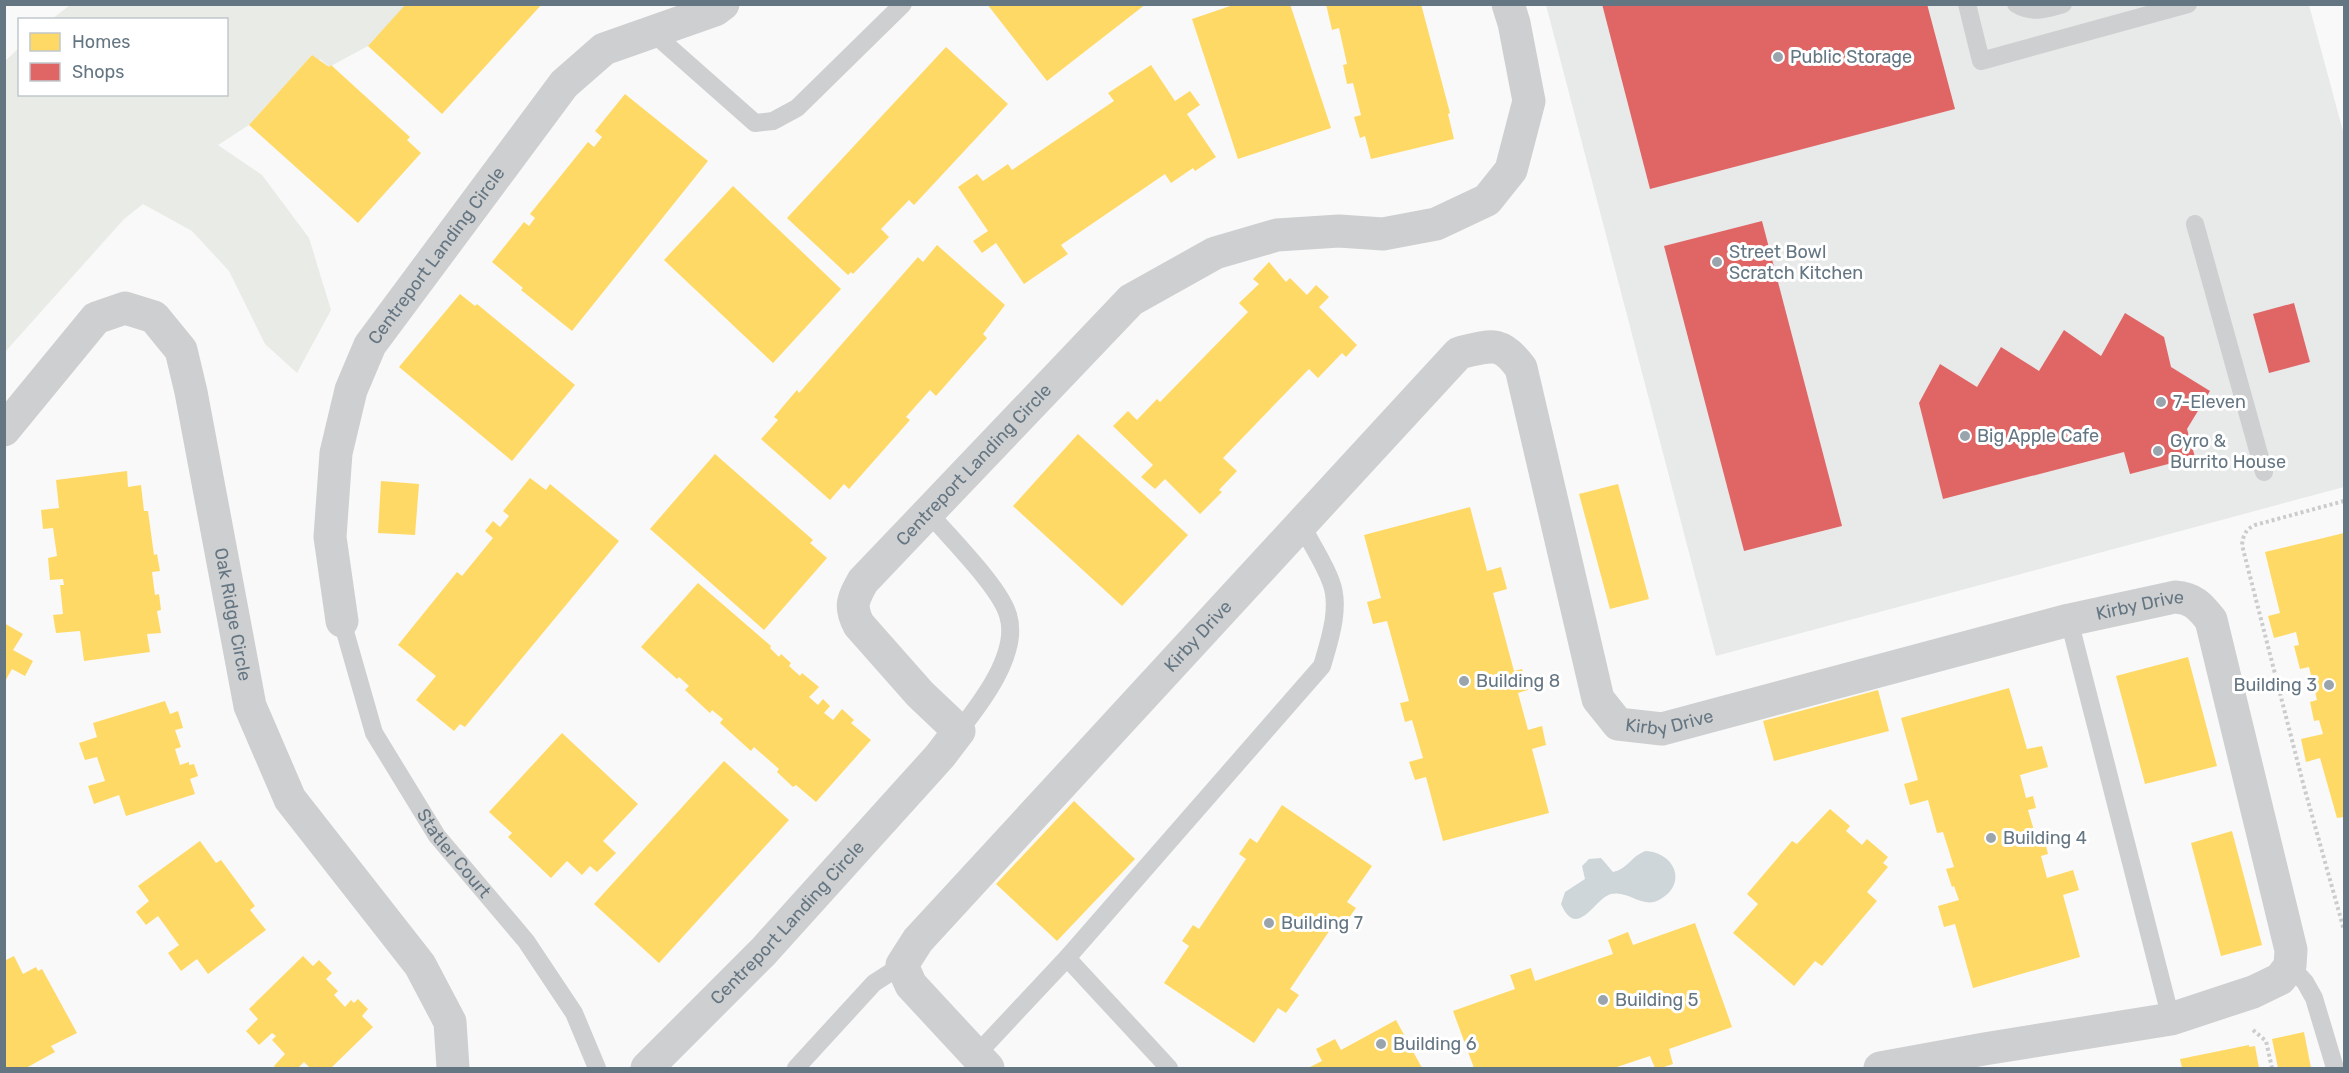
<svg xmlns="http://www.w3.org/2000/svg" width="2349" height="1073" viewBox="0 0 2349 1073" font-family="Rubik,sans-serif">
<style>
.built{fill:#e8e9e9}
.green{fill:#e8ebe6}
.water{fill:#ced6d9}
.homes{fill:#ffd966}
.shops{fill:#e06666}
.lines{fill:none;stroke-linecap:round;stroke-linejoin:round}
.path{stroke:#cbcccd;stroke-width:4;stroke-dasharray:3 3;stroke-linecap:butt}
.lane{stroke:#cecfd0;stroke-width:18}
.street{stroke:#cecfd0;stroke-width:33}
.poi-dot{fill:#99a4ac;stroke:#fff;stroke-width:2}
.labels{text-anchor:middle;dominant-baseline:central;stroke-width:6;stroke-linejoin:round;paint-order:stroke}
.poi-label{font-size:18px;fill:#657683;stroke:#fff;text-anchor:start}
.street-label{font-size:18px;fill:#657683;stroke:#fff}
</style>
<rect width="100%" height="100%" fill="#f9f9f9"/>
<path class="built" d="M1546,5H2309L2344,135V487L1716,656Z"/>
<path class="green" d="M70,5H406L368,46L329,67L320,59L318,61L312,55L249,125L218,145L262,175L309,238L331,310L297,373L265,344L229,271L192,231L143,204L124,219L5,352V61L19,48L20,94H226V20L52,19Z"/>
<path class="water" d="M1646,851C1676,853 1688,885 1659,900C1642,909 1629,890 1611,894C1595,898 1577,941 1561,904L1565,892L1585,879L1582,866L1589,859L1601,858L1613,872C1628,869 1632,855 1646,851Z"/>
<g class="homes">
<path d="M406,4H542L442,114L368,46Z"/>
<path d="M987,4H1146L1047,81Z"/>
<path d="M1236,4H1290L1331,128L1238,159L1192,19Z"/>
<path d="M1326,4H1421L1450,113L1448,114L1454,139L1371,159L1365,136L1360,138L1354,117L1361,115L1353,83L1347,84L1343,65L1347,64L1339,28L1332,30Z"/>
<path d="M946,47L1008,104L914,205L909,200L881,229L889,237L853,274L851,272L848,275L787,218Z"/>
<path d="M312,55L329,67L331,65L410,137L407,140L421,153L358,223L249,125Z"/>
<path d="M1151,65L1175,101L1190,91L1200,105L1187,114L1216,157L1195,171L1193,168L1171,183L1165,174L1061,245L1068,254L1024,284L996,243L982,253L973,241L988,231L958,187L977,174L983,181L1008,164L1012,170L1114,101L1108,93Z"/>
<path d="M625,94L708,161L572,331L521,290L523,288L492,262L524,222L529,226L535,218L530,214L588,142L594,147L602,137L595,131Z"/>
<path d="M733,186L841,289L773,363L664,260Z"/>
<path d="M937,245L1005,305L983,334L987,338L936,396L930,390L906,417L910,420L849,489L844,484L830,500L761,439L778,420L774,417L797,390L799,393L918,257L923,262Z"/>
<path d="M1269,262L1286,282L1290,278L1307,295L1316,285L1329,297L1319,307L1357,345L1346,357L1342,353L1318,378L1309,369L1223,458L1237,471L1219,490L1222,492L1200,514L1165,479L1155,489L1141,477L1153,465L1113,426L1128,411L1137,420L1157,399L1160,402L1248,312L1239,303L1259,284L1253,279Z"/>
<path d="M460,294L475,306L477,304L575,385L512,461L399,367Z"/>
<path d="M1078,434L1188,535L1122,606L1013,506Z"/>
<path d="M715,454L813,540L810,543L827,558L764,630L650,529Z"/>
<path d="M127,471L128,487L141,485L144,511H148L154,555L157,554L160,571L152,572L155,595L159,594L161,610L157,611L161,633L147,634L150,652L84,661L80,631L56,633L53,615L63,614L60,585H64L63,579L50,580L48,558L57,556L53,528L43,529L41,510L59,508L56,480Z"/>
<path d="M530,478L546,490L550,484L619,541L465,727L460,724L454,731L416,700L436,676L398,645L457,572L462,576L493,538L485,531L493,521L500,527L509,516L503,511Z"/>
<path d="M381,481L419,484L415,535L378,533Z"/>
<path d="M1618,484L1649,599L1610,609L1579,494Z"/>
<path d="M1470,507L1487,571L1501,567L1507,589L1493,593L1514,671L1522,669L1528,690L1518,693L1528,730L1542,726L1546,745L1532,749L1549,813L1443,841L1426,777L1415,780L1409,762L1423,758L1412,720L1405,722L1400,703L1409,701L1387,621L1373,624L1367,602L1381,598L1364,535Z"/>
<path d="M2344,533V817L2337,818L2320,758L2306,762L2301,739L2323,734L2319,720L2314,721L2310,702L2317,700L2309,667L2300,669L2294,646L2299,645L2296,632L2274,638L2268,616L2280,613L2265,552Z"/>
<path d="M698,583L771,646L770,648L779,657L781,654L791,663L789,666L800,676L802,673L819,687L809,697L818,705L823,699L830,706L824,713L833,720L842,709L854,720L851,723L871,740L816,802L796,785L793,787L777,772L779,769L754,747L751,751L720,723L723,719L712,710L710,713L685,690L689,686L679,677L677,679L641,647Z"/>
<path d="M4,623L23,634L13,650L33,661L25,676L12,669L4,683Z"/>
<path d="M2188,657L2217,766L2145,784L2116,676Z"/>
<path d="M2009,688L2027,749L2042,746L2048,767L2020,775L2026,798L2033,796L2036,808L2028,810L2038,844L2045,842L2048,854L2041,856L2047,878L2073,870L2079,890L2063,895L2080,957L1973,988L1955,924L1944,927L1938,906L1959,900L1954,886L1952,887L1946,869L1954,867L1943,832L1937,833L1928,800L1910,805L1904,784L1918,780L1901,718Z"/>
<path d="M1878,690L1889,731L1774,761L1763,721Z"/>
<path d="M165,701L170,714L178,711L183,728L175,730L181,747L175,749L180,765L189,762V765L194,764L198,776L190,779L195,794L126,816L119,795L94,804L88,786L105,781L97,757L85,760L79,743L97,737L93,723Z"/>
<path d="M562,733L638,804L603,841L616,853L597,872L590,866L582,875L567,861L551,878L508,837L512,833L489,812Z"/>
<path d="M724,761L789,820L659,963L594,904Z"/>
<path d="M1074,801L1135,859L1057,941L996,884Z"/>
<path d="M1282,805L1372,866L1347,902L1356,908L1343,926L1336,921L1290,989L1299,995L1286,1013L1278,1008L1254,1043L1164,983L1189,946L1182,941L1193,925L1199,929L1246,859L1239,854L1250,838L1257,843Z"/>
<path d="M1830,809L1850,826L1846,831L1862,845L1867,839L1888,857L1883,863L1888,867L1867,892L1877,901L1822,966L1815,961L1794,986L1733,933L1758,904L1747,894L1792,841L1797,844Z"/>
<path d="M2232,831L2262,945L2221,956L2191,843Z"/>
<path d="M200,841L216,863L221,860L255,906L250,910L266,930L208,974L197,959L181,971L168,953L179,945L158,916L146,925L136,912L149,901L138,886Z"/>
<path d="M1695,923L1732,1027L1669,1049L1673,1064L1661,1068H1655L1650,1056L1614,1068H1474L1453,1011L1515,989L1510,975L1531,968L1535,981L1613,954L1608,940L1628,932L1633,945Z"/>
<path d="M14,956L23,974L36,967L38,971L42,969L77,1033L51,1046L55,1052L26,1068H4V961Z"/>
<path d="M303,956L313,966L319,960L332,973L326,979L338,991L334,995L345,1007L351,1000L354,1003L358,999L368,1009L362,1016L373,1027L331,1068H310L304,1062L298,1068H276L274,1066L285,1054L272,1040L276,1036L272,1033L259,1045L246,1031L258,1019L249,1009Z"/>
<path d="M1396,1020L1422,1068H1308L1322,1061L1316,1049L1335,1039L1341,1050Z"/>
<path d="M2304,1032L2311,1068H2278L2272,1039Z"/>
<path d="M2249,1045V1047L2255,1046L2259,1068H2182L2180,1059Z"/>
</g>
<g class="shops">
<path d="M1602,4H1927L1955,109L1650,189Z"/>
<path d="M1762,221L1842,526L1744,551L1664,246Z"/>
<path d="M2294,303L2310,362L2269,373L2253,314Z"/>
<path d="M2125,313L2164,337L2171,367L2210,391L2187,429L2195,457L2130,474L2124,452L1943,499L1919,403L1940,364L1977,387L2001,347L2039,371L2064,330L2101,356Z"/>
</g>
<g class="lines">
<g class="path">
<path d="M2344,501L2255,525C2246,529 2243,535 2242,545L2303,783L2344,930"/>
<path d="M2253,1030L2266,1041L2272,1068"/>
</g>
<g class="lane">
<path d="M1967,4L1981,61L2188,4"/>
<path d="M2016,4C2033,14 2046,9 2063,4"/>
<path d="M652,32L755,123L773,121L797,108L903,4"/>
<path d="M2195,224L2264,472"/>
<path d="M929,513C949,537 1000,587 1008,615C1020,653 981,703 959,731"/>
<path d="M2069,620L2171,1019"/>
<path id="s1" d="M342,621L374,733L437,836L526,941L574,1013L597,1068"/>
<path d="M1067,958L1169,1068"/>
<path d="M2290,966L2305,982L2314,998L2335,1068"/>
<path d="M976,1055L1067,958L1322,666C1329,642 1341,608 1331,582C1324,562 1310,543 1301,523"/>
<path d="M796,1068L874,983L902,965"/>
</g>
<g class="street">
<path id="s2" d="M4,430L96,318L125,308L154,317L181,350L191,392L250,706L290,799L420,965L450,1022L453,1068"/>
<path id="s3" d="M342,621L330,537L336,453L351,390L370,345L564,84L604,49L715,10L723,4"/>
<path id="s4" d="M647,1068L763,952L940,756L959,731L920,694L859,625C849,606 853,599 863,581L1131,300L1215,253L1277,235L1339,231L1383,234L1436,224L1487,200L1511,170L1529,101L1514,23L1508,4"/>
<path id="s5" d="M988,1068L911,985L902,965L918,940L1459,353C1490,346 1500,339 1521,368L1598,699L1618,724L1662,729L2069,620L2175,597C2193,598 2200,606 2211,620L2291,950L2290,966L2280,979L2253,992L2171,1019L1984,1049L1880,1068"/>
</g>
</g>
<g class="poi-dot">
<circle cx="1778" cy="57" r="6"/>
<circle cx="1717" cy="262" r="6"/>
<circle cx="2161" cy="402" r="6"/>
<circle cx="1965" cy="436" r="6"/>
<circle cx="2158" cy="451" r="6"/>
<circle cx="1464" cy="681" r="6"/>
<circle cx="2329" cy="685" r="6"/>
<circle cx="1991" cy="838" r="6"/>
<circle cx="1269" cy="923" r="6"/>
<circle cx="1603" cy="1000" r="6"/>
<circle cx="1381" cy="1044" r="6"/>
</g>
<g class="labels">
<g class="poi-label">
<text x="1790" y="57">Public Storage</text>
<text x="1729" y="252">Street Bowl<tspan x="1729" dy="21">Scratch Kitchen</tspan></text>
<text x="2173" y="402">7-Eleven</text>
<text x="1977" y="436">Big Apple Cafe</text>
<text x="2170" y="441">Gyro &amp;<tspan x="2170" dy="21">Burrito House</tspan></text>
<text x="1476" y="681">Building 8</text>
<text x="2317" y="685" text-anchor="end">Building 3</text>
<text x="2003" y="838">Building 4</text>
<text x="1281" y="923">Building 7</text>
<text x="1615" y="1000">Building 5</text>
<text x="1393" y="1044">Building 6</text>
</g>
<g class="street-label">
<text stroke="none"><textPath href="#s3" startOffset="394">Centreport Landing Circle</textPath></text>
<text stroke="none"><textPath href="#s4" startOffset="813">Centreport Landing Circle</textPath></text>
<text stroke="none"><textPath href="#s5" startOffset="1944">Kirby Drive</textPath></text>
<text stroke="none"><textPath href="#s2" startOffset="518">Oak Ridge Circle</textPath></text>
<text stroke="none"><textPath href="#s5" startOffset="578">Kirby Drive</textPath></text>
<text stroke="none"><textPath href="#s5" startOffset="1458">Kirby Drive</textPath></text>
<text stroke="none"><textPath href="#s1" startOffset="261">Statler Court</textPath></text>
<text stroke="none"><textPath href="#s4" startOffset="202">Centreport Landing Circle</textPath></text>
</g>
</g>
<rect width="2349" height="1073" fill="none" stroke="#657683" stroke-width="12"/>
<rect x="18" y="18" width="210" height="78" fill="#ffffff" stroke="#c1c8cd" stroke-width="1.5"/>
<rect x="30" y="33" width="30" height="18" fill="#ffd966" stroke="#c1c8cd" stroke-width="1.5"/>
<text x="72" y="48" font-size="18" fill="#657683">Homes</text>
<rect x="30" y="63" width="30" height="18" fill="#e06666" stroke="#c1c8cd" stroke-width="1.5"/>
<text x="72" y="78" font-size="18" fill="#657683">Shops</text>
</svg>
